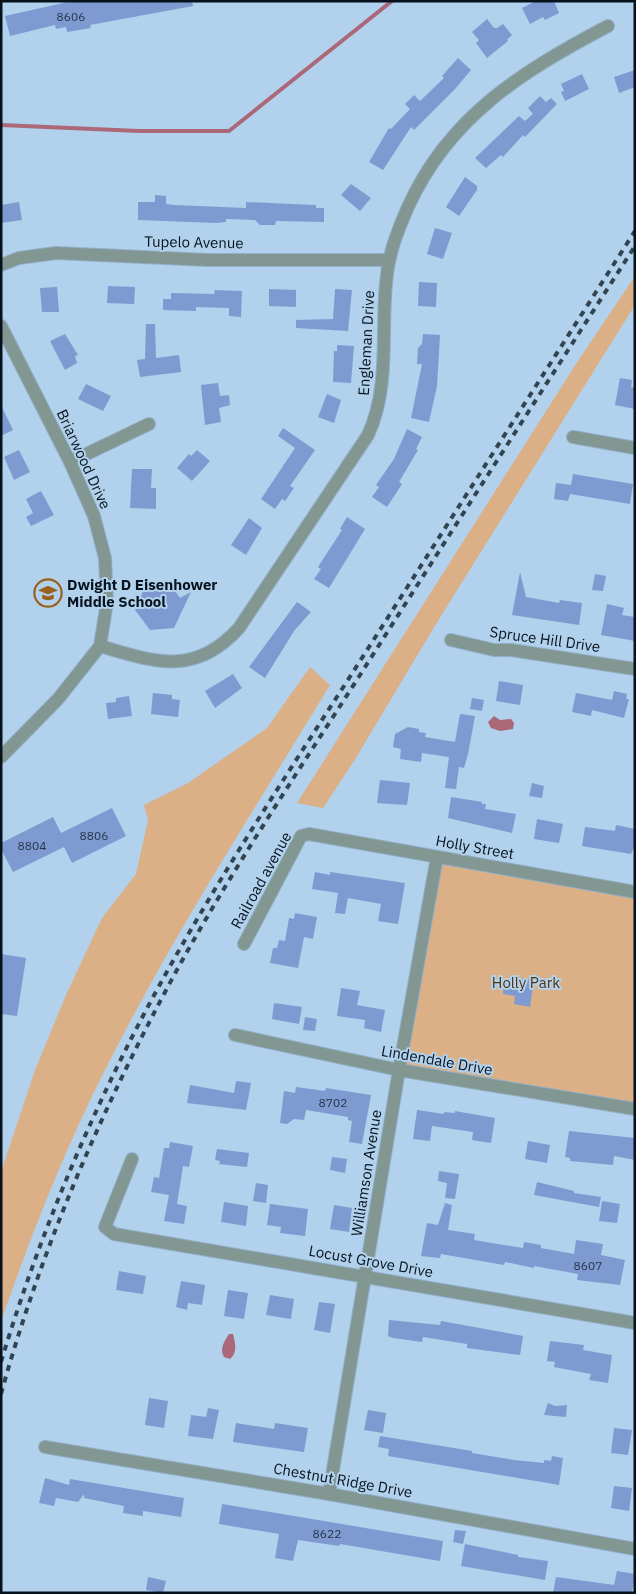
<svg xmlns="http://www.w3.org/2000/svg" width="636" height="1594" viewBox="0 0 636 1594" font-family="'IBM Plex Sans',sans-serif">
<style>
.green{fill:#dcb087}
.water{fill:#ab6878}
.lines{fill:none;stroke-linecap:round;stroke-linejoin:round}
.stream{stroke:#ab6878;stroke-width:4}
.building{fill:#7f9ad1}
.minor-casing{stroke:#92afc7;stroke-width:14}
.minor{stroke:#829692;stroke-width:12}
.rail{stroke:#324351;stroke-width:4;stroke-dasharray:6 6;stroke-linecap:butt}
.labels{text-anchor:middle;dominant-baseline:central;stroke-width:4;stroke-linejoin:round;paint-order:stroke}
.number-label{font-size:12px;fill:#253449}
.street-label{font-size:15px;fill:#07121c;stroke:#b1d1ec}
.poi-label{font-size:15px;font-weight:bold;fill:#07121c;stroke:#b1d1ec;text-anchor:start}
.park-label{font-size:15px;fill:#54320c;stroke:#b1d1ec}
</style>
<rect width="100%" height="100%" fill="#b1d1ec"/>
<g class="green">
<path d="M635,276V305L436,624L354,761L323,808L297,803L576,364Z"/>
<path d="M310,667L330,685C251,815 168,943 100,1080C61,1158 30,1239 1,1321V1172L35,1070L66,995L102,918L136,874L148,820L144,805L188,783L267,728Z"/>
<path d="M437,857L635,892V1109L399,1070Z"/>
</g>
<g class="water">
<path d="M494,716L500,720L511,719L514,723L513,729L500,731L491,728L488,722Z"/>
<path d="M229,1334H233C235,1342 238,1353 230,1359L224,1357C219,1349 225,1340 229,1334Z"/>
</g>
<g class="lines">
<path class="stream" d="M1,125L139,131H229L392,1"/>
</g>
<g class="building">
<path d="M72,1H192L193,6L90,25L91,28L67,32L66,27L56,29L55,25L10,36L5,16Z"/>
<path d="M536,1H554L559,13L545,20L543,17L530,24L522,8Z"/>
<path d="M487,19L494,28H497L503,24L512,35L507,40L508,41L487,58L476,43L479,40L472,32Z"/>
<path d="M458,58L471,70L455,89L414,130L411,127L383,170L369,162L389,128L391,129L410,109L405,104L414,95L420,101L444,78L442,76Z"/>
<path d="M635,70V87L619,93L614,77Z"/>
<path d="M582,74L589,89L565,101L561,92L564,91L561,84Z"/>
<path d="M540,96L546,102L551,98L557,104L525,137L523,135L503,157L501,155L486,168L475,158L519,116L525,121L533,114L528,108Z"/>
<path d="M465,177L477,186V190L459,216L446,207Z"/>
<path d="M351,184L371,198L360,211L341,195Z"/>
<path d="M155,195L166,196V204L174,205L246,208V202L316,205V208H324V222L276,221L275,225H260L255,220L226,219V222L216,223L138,220V202H155Z"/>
<path d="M19,202L22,220L1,223V205Z"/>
<path d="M435,228L452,233L443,259L427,254Z"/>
<path d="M419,282L437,283L436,307L418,306Z"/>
<path d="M108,286L135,287L134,304L107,303Z"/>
<path d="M57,287L59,312H42L40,288Z"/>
<path d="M269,289L296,290V307L269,306Z"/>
<path d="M335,289L352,290L348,331L296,328V320L333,319Z"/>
<path d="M215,290L242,291L241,317L229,316V308L196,307V311L163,310V299H171V293L214,294Z"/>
<path d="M146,324H155L156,358L179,355L181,372L140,377L137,360L145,359Z"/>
<path d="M65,334L78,355L75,356L77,363L65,370L50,341Z"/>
<path d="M423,334L440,335L437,386L429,422L411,418L422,364H417L418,348L422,344Z"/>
<path d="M337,345L354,346L351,383L333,382L334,351H337Z"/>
<path d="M620,378L632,380L631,387L635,388V409L615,405Z"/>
<path d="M218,383L220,396L229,395L230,405L219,408L221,422L205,425L201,385Z"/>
<path d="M86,384L111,396L103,411L78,399Z"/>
<path d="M327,394L341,400L334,423L318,417Z"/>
<path d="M1,405L13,430L1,436Z"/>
<path d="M283,428L315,450L290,486L294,488L285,501L282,499L275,509L261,499L295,448L278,436Z"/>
<path d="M407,429L422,437L416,449L418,450L399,482L402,484L387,507L372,497L379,487L376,485L394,459Z"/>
<path d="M19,450L30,472L14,480L4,457Z"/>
<path d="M197,450L210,461L192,481L177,468L189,454L191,456Z"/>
<path d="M132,469H152L151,488H156V509L130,508Z"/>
<path d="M573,474L633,484L630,504L570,494L568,501L554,499L556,483L571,485Z"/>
<path d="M41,491L54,515L31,526L26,517L33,513L26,499Z"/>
<path d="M347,517L365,529L329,588L314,579L321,569L318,567L342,530L340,529Z"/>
<path d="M249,518L262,528L246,555L231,545Z"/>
<path d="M520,572L526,597L559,603L560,600L582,603L579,625L512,615Z"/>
<path d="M595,574L606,576L603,591L592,590Z"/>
<path d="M170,584L180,598L191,592L174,628L150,630L135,610L145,587Z"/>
<path d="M297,602L311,612L294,631L265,678L249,667Z"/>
<path d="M607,604L624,608L622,615L635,617V641L601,635Z"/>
<path d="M233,674L242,688L215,708L205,691Z"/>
<path d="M499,681L523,685L520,705L496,701Z"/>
<path d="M614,691L627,694L626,699H629L624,718L592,710L591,716L572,712L576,693L612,700Z"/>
<path d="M153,693L172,695V699L180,700L178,717L151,714Z"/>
<path d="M129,696L132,716L108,719L106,703L116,702V698Z"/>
<path d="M472,698L484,700L482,711L470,709Z"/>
<path d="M460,714L475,716L468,754L464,768L459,767L456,789L445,788L449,757L422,753L421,762L400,759L401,749L393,747L395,734L408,727L419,729V732L426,733L425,737L455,742Z"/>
<path d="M380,780L410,783L407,805L377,803Z"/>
<path d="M532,783L544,786L542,798L529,796Z"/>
<path d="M451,797L482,802V804H486L485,809L516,814L512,833L448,818Z"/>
<path d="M112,808L126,836L72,863L64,847L13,872L1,849V843L53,817L61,833Z"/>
<path d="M537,819L563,824L559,843L534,839Z"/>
<path d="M616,825L635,829V845L631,854L582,846L585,827L615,831Z"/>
<path d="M315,872L330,875V872L405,883L398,924L378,921L381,904L348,898L345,914L335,913L338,893L312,889Z"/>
<path d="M295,913L317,917L313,939L304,937L298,968L270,963L273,948H277L279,940L285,941L289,918L294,919Z"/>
<path d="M1,954L26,958L17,1016L1,1014Z"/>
<path d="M518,978L534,980L530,1007L514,1004L515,996L503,994L504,983L517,985Z"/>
<path d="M341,988L360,991L357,1005L385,1010L381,1032L364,1028L365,1020L337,1016Z"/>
<path d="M274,1003L302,1007L299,1024L272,1019Z"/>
<path d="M305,1017L317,1019L315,1031L303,1030Z"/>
<path d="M236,1081L251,1083L246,1110L187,1103L190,1085L234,1093Z"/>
<path d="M296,1087L325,1091L326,1088L371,1095L362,1144L349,1142L352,1121L348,1120V1117L306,1110L304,1120L294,1119L287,1124L280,1123L284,1091L295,1093Z"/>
<path d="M417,1110L444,1114V1112L455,1113V1111L495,1118L491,1143L472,1140L473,1132L432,1126L430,1141L413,1139Z"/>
<path d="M569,1131L635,1138V1160L614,1156L613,1165L570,1161V1158L565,1157Z"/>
<path d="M528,1141L550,1145L547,1163L525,1159Z"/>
<path d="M170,1142L193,1146L189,1167L183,1166L177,1204L187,1206L184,1224L164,1221L169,1195L151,1192L154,1177L159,1178L164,1148H169Z"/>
<path d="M217,1149L249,1153L247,1167L219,1164L220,1161L215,1160Z"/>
<path d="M332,1157L347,1159L345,1173L330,1170Z"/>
<path d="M439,1171L459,1174L455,1199L445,1198L447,1183L438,1181Z"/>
<path d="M537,1182L574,1191V1193L601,1197L599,1207L534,1195Z"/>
<path d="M256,1183L268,1185L266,1203L253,1201Z"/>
<path d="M602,1201L620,1204L617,1223L599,1221Z"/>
<path d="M224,1202L248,1206L246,1226L221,1222Z"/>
<path d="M445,1203L452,1205L448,1230L475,1234L474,1240L523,1248L524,1242L541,1245V1248L574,1254L576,1240L603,1244L601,1255L625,1260L620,1285L577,1280L578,1274L534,1266V1268L505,1262L504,1265L441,1254L440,1258L421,1256L427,1223L438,1225Z"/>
<path d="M270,1204L308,1209L305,1236L280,1233L281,1227L267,1225Z"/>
<path d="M334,1205L352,1208L349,1232L330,1229Z"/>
<path d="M119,1271L146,1276L143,1294L116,1290Z"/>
<path d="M181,1281L205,1285L202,1305L188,1303L187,1310L176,1307Z"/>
<path d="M228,1290L248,1293L244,1319L224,1316Z"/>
<path d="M270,1295L294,1299L291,1319L266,1315Z"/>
<path d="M319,1302L335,1304L330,1333L314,1330Z"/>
<path d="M389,1320L440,1325L441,1321L523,1336L520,1355L467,1348V1344L423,1337L422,1342L393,1338L388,1336Z"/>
<path d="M550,1341L584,1345L583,1350L612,1355L608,1383L589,1380L591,1374L554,1367L555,1362L547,1361Z"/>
<path d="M149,1398L168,1401L164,1428L145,1425Z"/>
<path d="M548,1403L555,1406L567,1405L566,1417L544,1415Z"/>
<path d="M208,1408L219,1410L213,1439L188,1436L191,1415L206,1417Z"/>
<path d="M368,1410L386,1413L383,1433L364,1430Z"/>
<path d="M236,1423L274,1429L275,1423L308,1428L304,1452L233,1442Z"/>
<path d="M614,1428L632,1430L628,1455L611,1453Z"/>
<path d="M380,1436L472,1451V1453L514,1460L544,1463V1460L551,1461L552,1456L563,1458L559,1485L388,1456L389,1449L378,1447Z"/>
<path d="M45,1478L69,1485L70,1479L184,1498L181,1517L143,1511V1516L123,1513L124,1506L84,1498V1494L78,1502L56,1498L54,1506L39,1503Z"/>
<path d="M614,1486L632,1488L629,1511L611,1508Z"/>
<path d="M222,1504L443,1541L440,1561L340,1544L339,1546L298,1540L293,1561L275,1558L279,1534L219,1524Z"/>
<path d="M455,1530L466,1531L463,1544L453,1542Z"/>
<path d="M465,1544L518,1555V1557L548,1561L545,1580L461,1566Z"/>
<path d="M617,1571L635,1574L632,1593H553L556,1577L614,1585Z"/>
<path d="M148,1577L166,1581L163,1593L146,1590Z"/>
</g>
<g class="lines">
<g class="minor-casing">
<g id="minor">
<path d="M1,265L19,258L56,253L208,260H388"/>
<path d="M1,326L70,462L94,516L105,558L107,602L100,646L58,699L1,757"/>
<path d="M573,437L635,448"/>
<path d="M70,462L149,424"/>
<path d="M451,640L494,650H511L635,669"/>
<path d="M100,646C154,662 195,677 239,628L368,435C390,388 381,333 386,283C388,255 397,232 408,207C449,116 523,71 608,26"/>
<path d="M244,944L301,836L309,834L635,892"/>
<path d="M235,1035L399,1070L635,1109"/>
<path d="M132,1159L105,1227L114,1234L635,1323"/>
<path d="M45,1447L329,1494L635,1549"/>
<path d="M329,1494L399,1070L437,857"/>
</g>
</g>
<use href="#minor" class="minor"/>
<g class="rail">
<path d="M1,1362C34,1252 78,1144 130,1041C195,913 275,793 353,672C447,525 541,378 635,231"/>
<path d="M1,1394C41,1249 101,1111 172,979C229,874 296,775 360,675C451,532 543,389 635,246"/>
</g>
</g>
<defs>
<g id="school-ring" transform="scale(1.4375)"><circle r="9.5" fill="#b1d1ec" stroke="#99601e" stroke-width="1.5"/><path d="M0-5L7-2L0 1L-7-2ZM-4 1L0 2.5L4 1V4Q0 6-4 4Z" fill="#99601e"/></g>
</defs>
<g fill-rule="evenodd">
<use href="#school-ring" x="48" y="593"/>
</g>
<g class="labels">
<g class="number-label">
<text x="71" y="16">8606</text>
<text x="94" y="835">8806</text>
<text x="32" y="845">8804</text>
<text x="333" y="1102">8702</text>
<text x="588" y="1265">8607</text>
<text x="327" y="1533">8622</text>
</g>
<g class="street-label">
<text transform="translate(194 242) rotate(1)">Tupelo Avenue</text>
<text transform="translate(366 343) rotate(-87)">Engleman Drive</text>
<text transform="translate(84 459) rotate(65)">Briarwood Drive</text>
<text transform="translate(545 639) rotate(8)">Spruce Hill Drive</text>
<text transform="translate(475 847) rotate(10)">Holly Street</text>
<text transform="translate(261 880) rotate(-61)">Railroad avenue</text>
<text transform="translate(437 1060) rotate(10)">Lindendale Drive</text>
<text transform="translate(366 1173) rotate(-81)">Williamson Avenue</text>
<text transform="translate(371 1261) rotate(10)">Locust Grove Drive</text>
<text transform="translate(343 1480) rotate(10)">Chestnut Ridge Drive</text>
</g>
<g class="poi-label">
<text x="67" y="584">Dwight D Eisenhower<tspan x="67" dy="17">Middle School</tspan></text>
</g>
<g class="park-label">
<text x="526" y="982">Holly Park</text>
</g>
</g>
<rect width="636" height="1594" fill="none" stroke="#07121c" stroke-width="5"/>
</svg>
